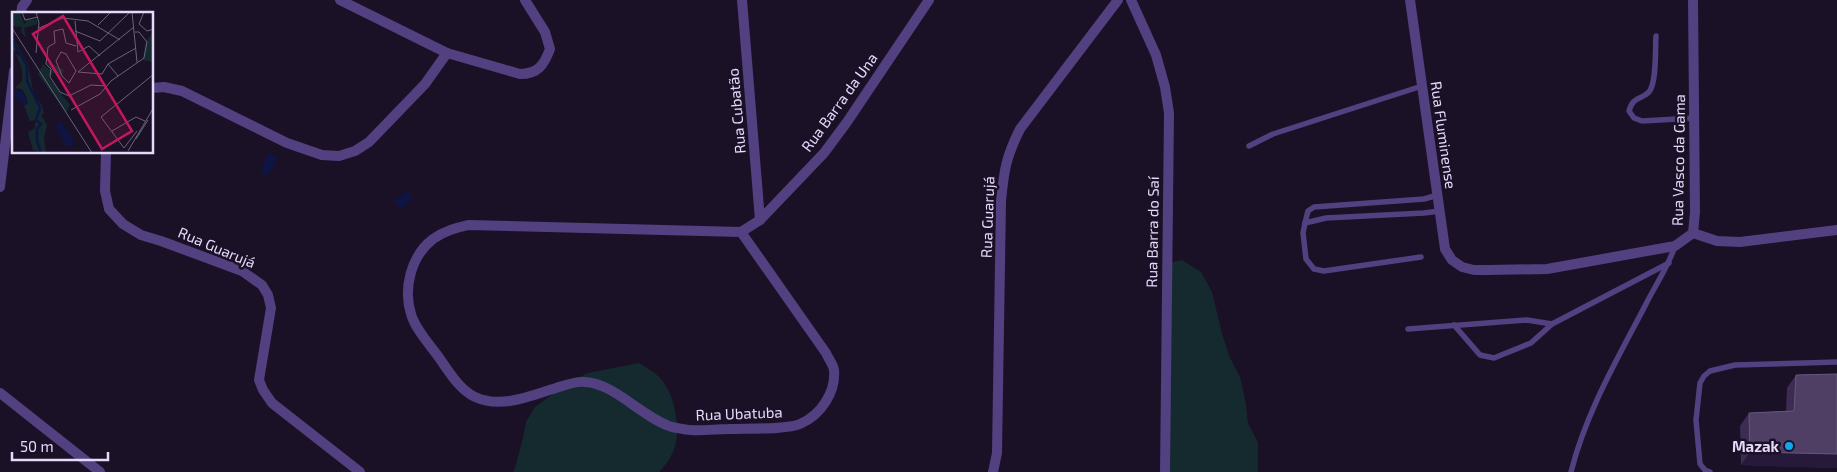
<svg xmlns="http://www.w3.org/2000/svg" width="1837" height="472" viewBox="0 0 1837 472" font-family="'Exo 2',sans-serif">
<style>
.green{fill:#152a2f}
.water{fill:#0e1542}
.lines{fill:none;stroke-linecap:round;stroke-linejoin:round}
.lane{stroke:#524081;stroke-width:5.5}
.street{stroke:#524081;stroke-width:10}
.wall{fill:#3d2c52}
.shaded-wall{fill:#271939}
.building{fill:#4f3f64;stroke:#66577c}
.poi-dot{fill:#13a4ee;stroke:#1a1126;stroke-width:2}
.labels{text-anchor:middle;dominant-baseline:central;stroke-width:5;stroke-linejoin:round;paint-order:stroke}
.street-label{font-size:15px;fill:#e5d9fc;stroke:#1a1126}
.poi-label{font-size:15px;font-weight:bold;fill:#e5d9fc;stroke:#1a1126;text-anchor:end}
.inset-river{fill:none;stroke:#0e1542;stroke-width:2.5}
.inset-road{fill:none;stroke:#6b617c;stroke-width:1}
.view{fill:#c2185b;fill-opacity:0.15;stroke:#c2185b;stroke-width:2.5}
.inset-edge{fill:none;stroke:#e5d9fc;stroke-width:2.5}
</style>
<rect width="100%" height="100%" fill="#1a1126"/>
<g class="green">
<path d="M1182,260L1201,272L1212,292L1222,334L1230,358L1240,377L1245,399L1248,423L1258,443V472H1165L1164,267L1161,265Z"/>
<path d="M639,363C645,367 653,371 658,376C673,389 680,423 676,442C674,453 667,464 659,472H513L515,468L523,438L526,422L535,407L568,383L588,373Z"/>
</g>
<g class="water">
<path d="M269,153L278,158L268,175L260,171Z"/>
<path d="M407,191L413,199L401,209L394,201Z"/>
</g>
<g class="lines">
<g class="lane">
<path d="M1656,36C1655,48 1657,83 1649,92C1641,100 1633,96 1629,111L1634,118L1642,121L1694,118"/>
<path d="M1249,146L1273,134L1422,86"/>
<path d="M1305,223L1308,211L1314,207L1424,199L1438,195"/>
<path d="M1421,257L1324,271L1314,269L1306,259L1303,233L1305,223L1326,218L1424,213L1440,211"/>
<path d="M1454,325L1480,355L1494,358L1531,343L1552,324L1669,263"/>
<path d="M1408,329L1527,320L1552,324"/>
<path d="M1571,472C1586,412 1618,358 1646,304C1656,284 1668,267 1675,246"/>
<path d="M1710,472L1705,470L1700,464L1696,420L1700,383L1704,376L1710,371L1735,365L1837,362"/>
</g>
<g class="street">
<path d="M340,0L447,53L520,74C538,74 544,65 550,49L545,32L525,0"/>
<path d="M742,0L760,220"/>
<path d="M1131,0L1156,55L1165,87L1169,113L1165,472"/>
<path d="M1410,0L1445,249L1452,260L1462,267L1474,270H1488L1547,269L1675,246L1693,233L1695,212L1693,0"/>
<path d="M21,14L22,7L27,0"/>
<path d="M152,88L164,87L182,91L287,143L322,155L339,156L355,151L369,142L425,84L447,53"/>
<path d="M106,152L105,191L109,209L123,224L141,235L161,241L242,271L262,285L268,295L271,308L259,380L263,390L272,403L360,472"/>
<path d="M0,187L14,71"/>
<path d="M468,225L741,232L826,353C828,358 833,364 834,370C836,392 821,415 800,424C786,430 746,428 728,429C716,429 703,431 691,430C685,430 678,428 672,427C643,418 614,383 585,382C576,381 565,385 556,388C530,396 502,409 475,397C460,390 449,372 440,359C431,346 415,329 411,314C403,288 411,256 433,239C444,231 456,228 468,225Z"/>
<path d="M741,232L760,220L824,153L847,122L929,0"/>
<path d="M1693,233L1717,241L1740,242L1837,230"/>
<path d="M0,393L100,472"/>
<path d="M993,472L997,453L1001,201C1004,170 1006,157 1020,129L1118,0"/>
</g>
</g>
<path class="wall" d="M1837,374V468L1741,465L1740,426L1749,413L1786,411L1787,388L1796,375Z"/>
<path class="shaded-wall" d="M1750,452L1837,454V468L1741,465Z"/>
<path class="building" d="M1837,374V454L1750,452L1749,413L1794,411L1796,375Z"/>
<circle class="poi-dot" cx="1789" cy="446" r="5"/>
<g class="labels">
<g class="street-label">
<text transform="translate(839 102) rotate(-54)">Rua Barra da Una</text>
<text transform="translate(736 111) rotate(-95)">Rua Cubatão</text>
<text transform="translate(1444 135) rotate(82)">Rua Fluminense</text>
<text transform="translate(1678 160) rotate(-89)">Rua Vasco da Gama</text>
<text transform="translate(987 217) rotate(-88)">Rua Guarujá</text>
<text transform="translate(1152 232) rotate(-89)">Rua Barra do Saí</text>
<text transform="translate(217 247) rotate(23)">Rua Guarujá</text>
<text transform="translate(739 413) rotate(-2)">Rua Ubatuba</text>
</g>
<g class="poi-label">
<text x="1779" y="446">Mazak</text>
</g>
</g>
<g transform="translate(12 12)">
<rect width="141" height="141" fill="#1a1126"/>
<path d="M0,0L8,1L12,12L15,10L11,7L25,8V12L12,16L14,26L9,20L10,15L0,14ZM141,19V50L131,48L133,32ZM0,24L16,53L22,83L30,94L32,102L29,103L35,113L32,126L34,141L21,138L16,120L22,117L24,108L18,109L12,94L16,91L14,84L10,77L3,76L10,69V57L4,42L8,44L4,37L2,40L0,37ZM34,49L52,58L49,63L41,61L36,65L58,93L54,101L26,62L31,52L39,59Z" fill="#152a2f"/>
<path d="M10,77L15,90L13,93L0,83ZM48,109L62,129L61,133L56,135L45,120L44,112Z" fill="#0e1542"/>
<path class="inset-river" d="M0,28L15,54V69L28,96L24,108L29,112L25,117V129L29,141"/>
<path class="inset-road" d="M10,0L13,8L26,5M46,0H74M120,0L125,50M132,0L127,12L135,19L142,17M63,9L66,40L77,34L88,44M86,13L99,0M0,16L80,141M27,16L51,6L76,9L108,28M63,19L88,29L118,0M64,34L54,31L51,17L42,19L43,31L36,35L34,52L39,57L38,65L48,80L57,84L79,73L94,74M49,40L54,42L64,59L57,71L50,64L44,49ZM24,41L27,11L24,0M96,52L106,64M66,60L122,15M66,60L90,62L96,52L124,36M59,98L88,82L99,69L132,46L135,30L127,20H123M100,119L124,105L133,109M125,119L112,136L89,105L142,62M124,127L136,108M116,139L142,95"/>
<path class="view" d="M51,4L120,119L90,137L21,22Z"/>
<rect width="141" height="141" class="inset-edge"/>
</g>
<path d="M12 452v8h96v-8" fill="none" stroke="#e5d9fc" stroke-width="2.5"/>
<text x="20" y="452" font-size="15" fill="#e5d9fc" stroke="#1a1126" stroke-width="4" paint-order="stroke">50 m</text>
</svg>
